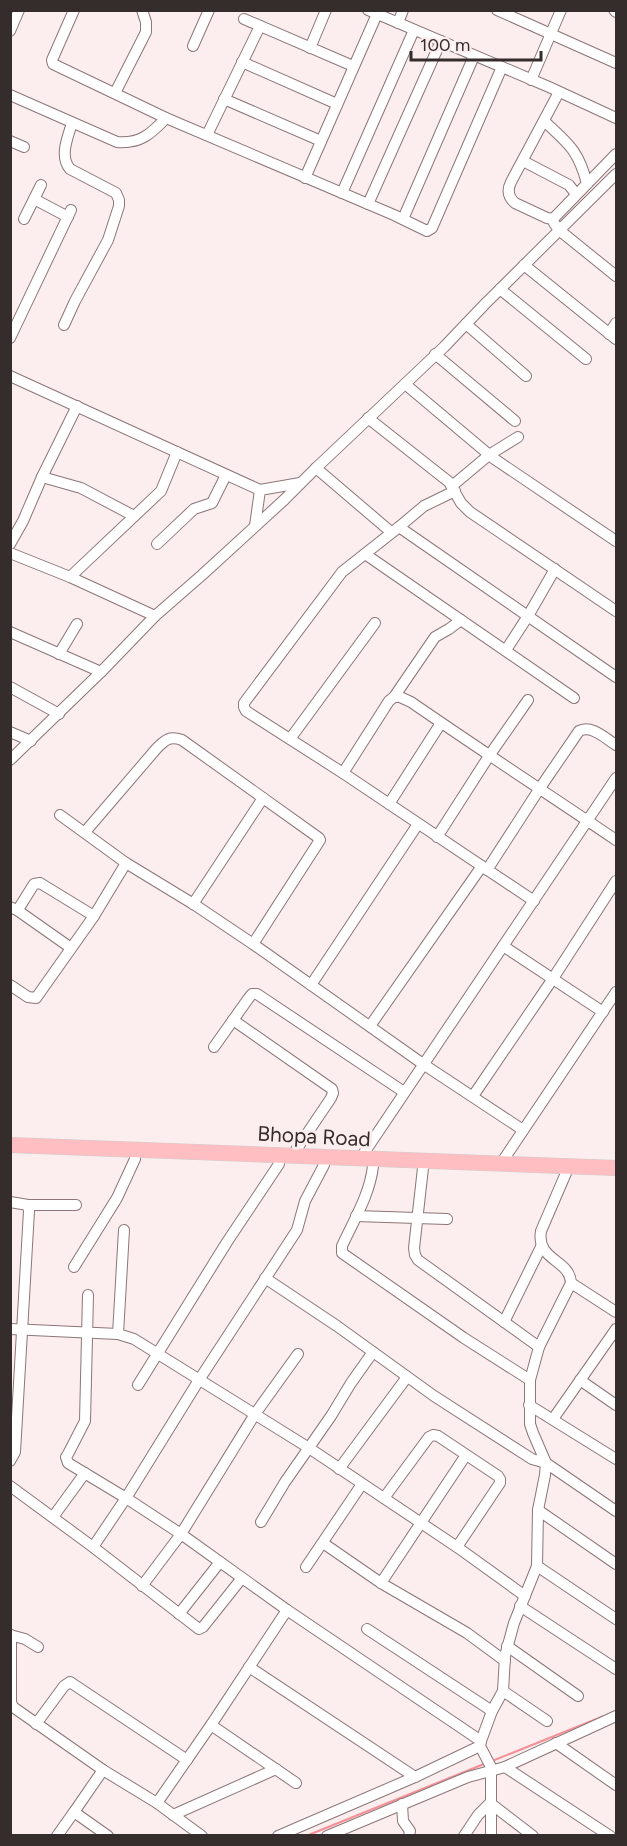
<svg xmlns="http://www.w3.org/2000/svg" width="627" height="1846" viewBox="0 0 627 1846" font-family="Figtree,sans-serif">
<style>
.lines{fill:none;stroke-linecap:round;stroke-linejoin:round}
.stream{stroke:#f68e96;stroke-width:2}
.minor-casing{stroke:#8c7677;stroke-width:12}
.primary-casing{stroke:#cfcccc;stroke-width:16}
.minor{stroke:#fff;stroke-width:10}
.primary{stroke:#ffbec2;stroke-width:15}
.labels{text-anchor:middle;dominant-baseline:central;stroke-width:6;stroke-linejoin:round;paint-order:stroke}
.street-label{font-size:21px;fill:#352c2c;stroke:#fcedee}
</style>
<rect width="100%" height="100%" fill="#fcedee"/>
<g class="lines">
<g class="stream">
<path d="M492,1761L604,1716"/>
<path d="M306,1836L484,1764"/>
</g>
<g class="minor-casing">
<g id="minor">
<path d="M74,10L52,60L53,64L166,118L394,215L427,231L432,228L502,67"/>
<path d="M368,10L549,87L616,118"/>
<path d="M497,10L616,63"/>
<path d="M614,10L616,12"/>
<path d="M244,19L353,66"/>
<path d="M398,23L403,10"/>
<path d="M10,31L19,10"/>
<path d="M193,46L209,10"/>
<path d="M310,48L326,10"/>
<path d="M242,62L337,104"/>
<path d="M531,80L561,10"/>
<path d="M115,93L146,32V22L142,10"/>
<path d="M10,95L117,142C140,144 151,134 166,118"/>
<path d="M224,99L321,141"/>
<path d="M544,121C568,143 579,151 587,184"/>
<path d="M207,135L260,26"/>
<path d="M10,141L24,147"/>
<path d="M616,154L553,219L554,223L559,230L616,276"/>
<path d="M523,161L569,185L576,194"/>
<path d="M305,178L377,14"/>
<path d="M342,193L414,30"/>
<path d="M34,199L68,217"/>
<path d="M368,204L441,41"/>
<path d="M24,219L41,185"/>
<path d="M403,219L474,56"/>
<path d="M553,219L547,218L515,203C508,197 507,190 511,182L559,92"/>
<path d="M524,265L616,339"/>
<path d="M500,289L586,359"/>
<path d="M466,324L526,376"/>
<path d="M64,325L75,301L108,240L119,206V200L116,193L70,169C59,156 68,137 72,123"/>
<path d="M609,334L616,323"/>
<path d="M10,338L71,210"/>
<path d="M435,354L515,421"/>
<path d="M10,376L260,490"/>
<path d="M405,384L493,458L616,541"/>
<path d="M368,418L449,482L461,503L470,512L616,611"/>
<path d="M316,468L391,532"/>
<path d="M42,477L77,406"/>
<path d="M452,486L489,455L518,437"/>
<path d="M255,526L260,490L300,483"/>
<path d="M399,527L424,506L455,491"/>
<path d="M10,544L23,521L42,477L81,488L134,516"/>
<path d="M157,544L194,509L212,503L226,475"/>
<path d="M10,553L70,577L155,616"/>
<path d="M365,554L574,698"/>
<path d="M70,577L161,491L177,452"/>
<path d="M10,632L101,672"/>
<path d="M506,650L528,616L555,569"/>
<path d="M59,654L77,624"/>
<path d="M10,687L59,714"/>
<path d="M394,697L435,637L449,629L461,620"/>
<path d="M10,732L31,741"/>
<path d="M290,739L375,623"/>
<path d="M10,760L101,672L155,616L202,575L284,500L316,468L444,347L485,304L616,174"/>
<path d="M343,773L389,701L394,697H400L411,702C479,749 548,794 616,840"/>
<path d="M389,804L441,723"/>
<path d="M85,832L157,748C166,739 170,736 182,740L319,838L320,840L253,944L195,905L126,863"/>
<path d="M437,837L489,756L528,700"/>
<path d="M487,870L540,788L579,731C591,724 606,739 616,745"/>
<path d="M534,901L343,773L246,711L244,707V703L342,572L399,527L616,677"/>
<path d="M193,904L263,798"/>
<path d="M10,907L17,910L19,908L34,884L40,883L94,916"/>
<path d="M17,910L71,948"/>
<path d="M253,944L423,1064L523,1130"/>
<path d="M503,946L603,1012"/>
<path d="M10,985L28,997L36,998L94,916L126,863L60,815"/>
<path d="M311,985L418,824"/>
<path d="M233,1020L332,1089L333,1093L331,1098L292,1156"/>
<path d="M370,1026L482,866"/>
<path d="M214,1047L248,999L252,994H257L404,1092"/>
<path d="M473,1096L552,980L616,881"/>
<path d="M360,1159L616,778"/>
<path d="M500,1165L616,992"/>
<path d="M373,1166C370,1194 354,1220 342,1246V1253L464,1338L530,1380"/>
<path d="M423,1168L414,1248L415,1255L418,1260L539,1347"/>
<path d="M10,1202L28,1205L29,1211L15,1452L10,1461"/>
<path d="M28,1205H76"/>
<path d="M356,1216L447,1219"/>
<path d="M74,1267L117,1198L135,1159"/>
<path d="M265,1278L337,1326L434,1396L532,1459L546,1463L616,1511"/>
<path d="M571,1283L616,1312"/>
<path d="M88,1295L85,1421L68,1454L66,1457L68,1463L126,1498L181,1534L287,1610L481,1741"/>
<path d="M504,1322L541,1247"/>
<path d="M10,1329L118,1334L134,1339L309,1448L457,1547L525,1596"/>
<path d="M118,1334L124,1230"/>
<path d="M580,1380L616,1405"/>
<path d="M138,1385L227,1242L279,1164"/>
<path d="M529,1405L616,1459"/>
<path d="M553,1419L616,1329"/>
<path d="M339,1469L407,1377"/>
<path d="M10,1486L93,1547L126,1498L199,1380L297,1230L305,1201L324,1165"/>
<path d="M384,1498L429,1437L433,1435L438,1436L498,1476L500,1479V1483L457,1547"/>
<path d="M538,1510L616,1564"/>
<path d="M53,1517L85,1473"/>
<path d="M261,1522L285,1482L331,1416L351,1383L373,1352"/>
<path d="M323,1543L381,1583L467,1633L505,1661"/>
<path d="M93,1547L199,1629L203,1627L242,1578"/>
<path d="M537,1566L616,1619"/>
<path d="M306,1567L362,1484"/>
<path d="M381,1583L466,1455"/>
<path d="M142,1586L181,1534L255,1414L298,1354"/>
<path d="M520,1606L616,1669"/>
<path d="M179,1614L220,1562"/>
<path d="M367,1629L492,1711"/>
<path d="M10,1635L25,1639L38,1647"/>
<path d="M11,1635V1702L13,1707L103,1770L157,1803L202,1836"/>
<path d="M507,1646L578,1696"/>
<path d="M249,1667L415,1777"/>
<path d="M503,1691L547,1721"/>
<path d="M36,1724L64,1686L70,1682L187,1760"/>
<path d="M211,1725L296,1783"/>
<path d="M556,1743L616,1785"/>
<path d="M505,1767L610,1836"/>
<path d="M157,1803L211,1725L287,1610"/>
<path d="M402,1804L403,1821L410,1831L409,1836"/>
<path d="M74,1812L103,1770"/>
<path d="M173,1815L276,1769"/>
<path d="M57,1836L74,1812L108,1836"/>
<path d="M278,1836L415,1777L480,1746"/>
<path d="M327,1836L468,1777L505,1767L616,1716"/>
<path d="M464,1836L478,1815L490,1803L533,1836"/>
<path d="M491,1836V1767L480,1746L481,1741L492,1711L503,1691L505,1656L514,1623L537,1566L538,1510L545,1475L546,1463L533,1433L530,1424V1380L539,1347L571,1283C570,1259 536,1261 541,1231L566,1173V1167"/>
</g>
</g>
<g class="primary-casing">
<path id="primary" d="M10,1145L616,1168"/>
</g>
<use href="#minor" class="minor"/>
<use href="#primary" class="primary"/>
</g>
<g class="labels">
<g class="street-label">
<text transform="translate(314 1136) rotate(3)">Bhopa Road</text>
</g>
</g>
<rect width="627" height="1846" fill="none" stroke="#352c2c" stroke-width="24"/>
<path d="M411 51v9h130v-9" fill="none" stroke="#352c2c" stroke-width="3"/>
<text x="420" y="51" font-size="18" fill="#352c2c" stroke="#fcedee" stroke-width="4.5" paint-order="stroke">100 m</text>
</svg>
